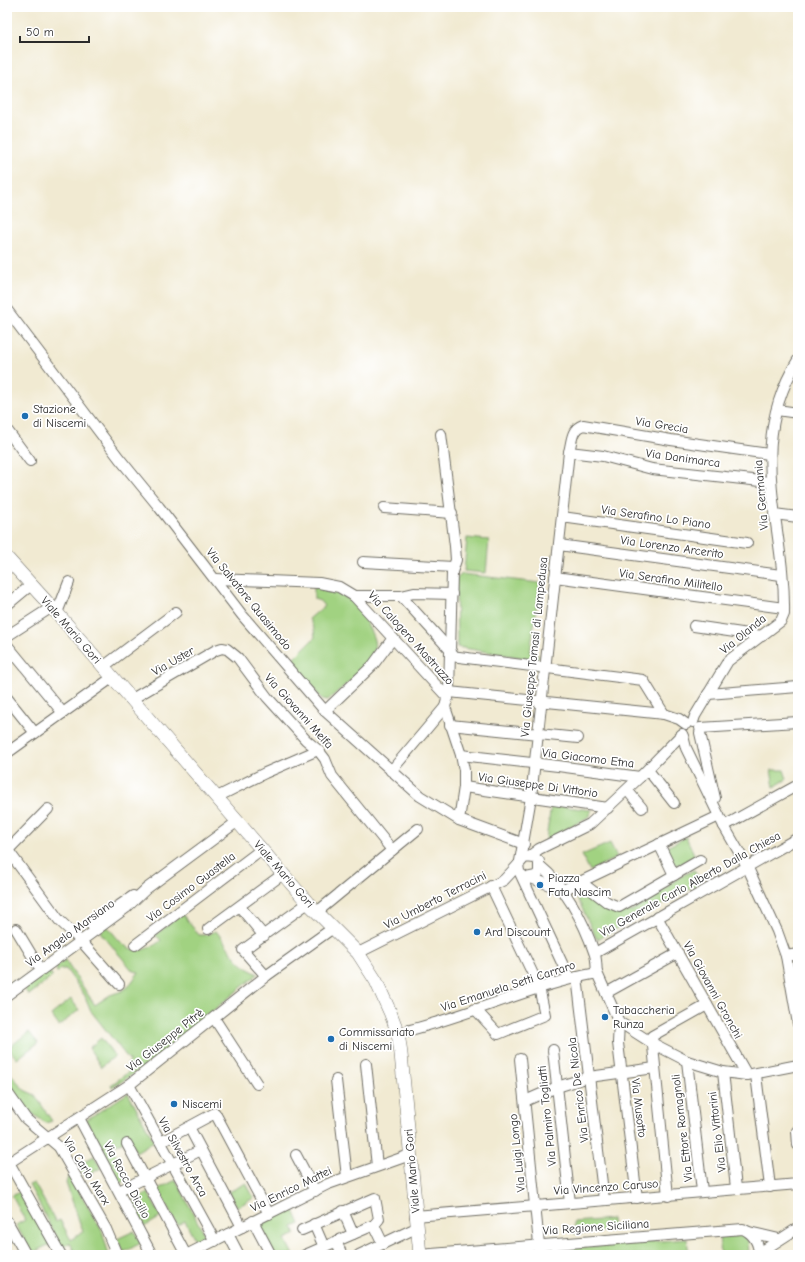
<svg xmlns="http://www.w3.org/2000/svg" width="805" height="1262" viewBox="0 0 805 1262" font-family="'Comic Neue',sans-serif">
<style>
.green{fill:#a1d281;stroke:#667e56}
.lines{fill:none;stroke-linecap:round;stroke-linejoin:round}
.minor-casing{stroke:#706e65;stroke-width:12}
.major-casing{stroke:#706e65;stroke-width:14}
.minor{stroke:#fff;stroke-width:10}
.major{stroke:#fff;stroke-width:13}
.poi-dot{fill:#1f6fb2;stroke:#fff;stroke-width:1.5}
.labels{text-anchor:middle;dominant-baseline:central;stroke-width:3.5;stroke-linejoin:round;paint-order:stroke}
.poi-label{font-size:12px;fill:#2b2b2b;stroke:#fff;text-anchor:start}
.street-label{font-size:12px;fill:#2b2b2b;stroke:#fff}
</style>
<rect width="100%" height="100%" fill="#fff"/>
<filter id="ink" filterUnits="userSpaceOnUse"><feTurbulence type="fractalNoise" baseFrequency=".025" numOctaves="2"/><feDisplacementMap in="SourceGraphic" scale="8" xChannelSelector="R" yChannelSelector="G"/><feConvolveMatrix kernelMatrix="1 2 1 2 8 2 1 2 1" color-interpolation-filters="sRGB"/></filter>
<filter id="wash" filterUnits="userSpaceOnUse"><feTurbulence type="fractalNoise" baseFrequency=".012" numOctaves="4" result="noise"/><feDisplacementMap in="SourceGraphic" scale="16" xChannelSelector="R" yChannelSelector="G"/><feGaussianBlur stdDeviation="0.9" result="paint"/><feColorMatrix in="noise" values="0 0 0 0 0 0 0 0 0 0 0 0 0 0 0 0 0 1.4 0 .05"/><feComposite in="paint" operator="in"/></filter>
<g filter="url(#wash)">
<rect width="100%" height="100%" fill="#f1ead2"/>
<g class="green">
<path d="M467,538L489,540L486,573L464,571Z"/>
<path d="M462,574L540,583L530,653L539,655L537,660L457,647L456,579Z"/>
<path d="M314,586C343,593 358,599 369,628C372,634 376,642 374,648C371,666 341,688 328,700L322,699L291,661L315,637L314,629L309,619L324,606L320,601L314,599Z"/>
<path d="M771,770H784L787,779L774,787Z"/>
<path d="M551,805L591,810L590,816L546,840Z"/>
<path d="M686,837L695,856L678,865L673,864L666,851L669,846Z"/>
<path d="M610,843L617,857L590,871L582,855Z"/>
<path d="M694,870L701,883L598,939L596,938L574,891L582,888C594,896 610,912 625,912C638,913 667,886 677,879C682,875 688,873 694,870Z"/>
<path d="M182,914L199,935H205L216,931C232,950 234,963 258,974L145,1066L112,1088L111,1085L130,1071L126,1066L130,1061L90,1010L85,996L66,969H61L57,973L56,966L65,960L95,1005L110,995L122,991L128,987L139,972L133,971L100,932L107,926C118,938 126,954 145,949C151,947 156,945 161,940L155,935Z"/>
<path d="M48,972L53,976L29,995L24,989Z"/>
<path d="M71,999L79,1010L59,1026L51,1015Z"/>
<path d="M29,1032L38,1043L17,1059L8,1048Z"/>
<path d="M101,1038L115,1056L101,1067L89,1048Z"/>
<path d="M7,1069L24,1090L35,1095L52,1121L46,1123C27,1111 7,1094 7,1069Z"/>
<path d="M128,1093L154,1141L136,1152L129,1138L112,1147L129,1179L119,1184L86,1120Z"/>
<path d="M94,1156L101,1168L84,1177L78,1165Z"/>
<path d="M68,1177L71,1178L102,1231L109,1255H76L70,1243L62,1247L29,1185L34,1183L56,1222L60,1220L71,1240L83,1232L66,1183Z"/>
<path d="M176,1180L207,1240L190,1249L188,1246L196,1241L185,1221L177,1225L158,1189Z"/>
<path d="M246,1183L254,1198L237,1207L229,1192Z"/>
<path d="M21,1191L50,1244L32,1253L16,1225L25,1220L12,1196Z"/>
<path d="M148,1193L161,1217L144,1227L131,1202Z"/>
<path d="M292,1206L300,1224L293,1227L296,1234L285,1239L293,1255H275L259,1224Z"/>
<path d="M612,1219L613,1230L575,1234L574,1222Z"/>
<path d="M134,1231L141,1243L124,1252L117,1239Z"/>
<path d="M743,1234L748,1239L749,1255H721L719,1236Z"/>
<path d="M687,1239L689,1255H515V1252Z"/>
</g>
</g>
<g filter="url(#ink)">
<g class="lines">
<g class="minor-casing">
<g id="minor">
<path d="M7,310L119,458L159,507L242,615L325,711L420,796L459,820L524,844"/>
<path d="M777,410L798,413"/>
<path d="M7,430L30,461"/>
<path d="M441,434L455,546L456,560L452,572L449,692L445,707L461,755L464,770V787L459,820"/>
<path d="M569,452L603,456L652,469L770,482"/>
<path d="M384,508L452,513"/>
<path d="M774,514L798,517"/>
<path d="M562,517L747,543"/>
<path d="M559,545L781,575"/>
<path d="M363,562L453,567"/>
<path d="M555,577L784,608"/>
<path d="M215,579L319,583L339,587L354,596H401L414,593L452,594"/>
<path d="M354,596L448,698"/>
<path d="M401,596L451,651"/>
<path d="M7,605L31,585"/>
<path d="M57,613L69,582"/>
<path d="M694,626L762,636"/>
<path d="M7,636L52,607"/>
<path d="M7,645L63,713"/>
<path d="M451,656L643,680L664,714"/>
<path d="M103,667L176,612"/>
<path d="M449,692L664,714L679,719L686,724"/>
<path d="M708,694L798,687"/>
<path d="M7,698L35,733"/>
<path d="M132,699L216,650L222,648L227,649L238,658L267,697L306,740L318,750L325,759L332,776L392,850"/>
<path d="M325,711L373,665L393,638"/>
<path d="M693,722L695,716L728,661L781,621L784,614C786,523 744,447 798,360"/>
<path d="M450,725L578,738"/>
<path d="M700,728L798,722"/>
<path d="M700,733L715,798"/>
<path d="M683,736L686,748L724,826L747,866L777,931L786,956L798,1024"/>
<path d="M7,753L113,677"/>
<path d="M461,755L558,766L640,777"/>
<path d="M648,770L674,803"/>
<path d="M391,771L445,707"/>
<path d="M464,787L608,808"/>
<path d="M627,790L642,808"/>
<path d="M217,797L265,773L318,750"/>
<path d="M724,826L798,785"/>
<path d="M659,844L674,875"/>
<path d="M7,849L59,920L76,936"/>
<path d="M8,850L48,809"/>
<path d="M530,856L539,849L590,824L640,777L682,734"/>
<path d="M520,861L531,797L569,452C572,441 571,429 583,425L671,440L769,454"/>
<path d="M540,866C565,886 584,922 594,952C597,958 596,966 597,973"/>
<path d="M522,875L526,878L536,876L539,872V861L535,858L525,857L518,865L519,871L569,978"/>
<path d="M531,878L560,889"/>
<path d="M581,882L607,902L619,907L700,860"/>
<path d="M563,890L719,816"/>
<path d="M240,907L264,936"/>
<path d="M317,912L418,829"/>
<path d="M657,917L747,1075"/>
<path d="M91,925L133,896"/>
<path d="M16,929L37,964"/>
<path d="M208,929L283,874"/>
<path d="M81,941L119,984"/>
<path d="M135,945L262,849"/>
<path d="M358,953L504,880L518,865"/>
<path d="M595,953L798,838"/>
<path d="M786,956L798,954"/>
<path d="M266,976L243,950L308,903"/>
<path d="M577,977L604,1200"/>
<path d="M606,993L678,953"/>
<path d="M7,995L126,908L146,889L238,821"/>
<path d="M475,1009L498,1034L545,1015L539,987L491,886"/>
<path d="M214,1018L257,1084"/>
<path d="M619,1022L618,1043L637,1198"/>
<path d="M398,1033C465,1018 528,986 597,973L619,1022L652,1043L687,1061L723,1072L747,1075L798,1065"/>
<path d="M553,1050L570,1203"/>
<path d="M520,1059L539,1244"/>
<path d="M687,1061L702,1191"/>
<path d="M366,1064L377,1166"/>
<path d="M723,1072L736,1188"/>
<path d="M756,1075L770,1187"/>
<path d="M336,1080L347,1177"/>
<path d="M129,1085L215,1241"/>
<path d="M7,1092L26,1119L59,1147L106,1229L117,1255"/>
<path d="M525,1101L557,1087L589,1077L655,1068"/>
<path d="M79,1118L152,1255"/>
<path d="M189,1127L242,1227"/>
<path d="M797,1131L798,1145"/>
<path d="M161,1142L215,1113L269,1214"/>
<path d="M127,1144L186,1255"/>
<path d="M296,1155L315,1191"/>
<path d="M7,1159L61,1255"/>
<path d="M7,1164L129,1085L266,976L333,928"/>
<path d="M119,1191L201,1150"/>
<path d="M668,1196L652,1036L707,1005"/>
<path d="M343,1211L353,1234"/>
<path d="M415,1216L798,1184"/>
<path d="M7,1221L26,1255"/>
<path d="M253,1221L271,1255"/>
<path d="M314,1224L324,1247"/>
<path d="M302,1230L375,1198L379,1219L374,1225"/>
<path d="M749,1232L779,1239"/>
<path d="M228,1234L239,1255"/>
<path d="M336,1241L342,1255"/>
<path d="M186,1255L328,1184L410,1155"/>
<path d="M305,1255L374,1225L383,1244"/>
<path d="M359,1255L416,1228"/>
<path d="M419,1255L743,1229C754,1234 759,1243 759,1255"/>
<path d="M756,1255L798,1228"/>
</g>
</g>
<g class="major-casing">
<path id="major" d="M7,558L57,613L308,903L358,953L376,981L390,1012L398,1033L401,1054L420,1255"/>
</g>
<use href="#minor" class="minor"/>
<use href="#major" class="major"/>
</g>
</g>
<g class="poi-dot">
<circle cx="25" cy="416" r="4"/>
<circle cx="540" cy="885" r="4"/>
<circle cx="477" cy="932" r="4"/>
<circle cx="605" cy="1017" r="4"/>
<circle cx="331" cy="1039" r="4"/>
<circle cx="174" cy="1104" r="4"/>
</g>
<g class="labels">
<g class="poi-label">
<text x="33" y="409">Stazione<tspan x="33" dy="14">di Niscemi</tspan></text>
<text x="548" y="878">Piazza<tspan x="548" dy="14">Fata Nascim</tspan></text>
<text x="485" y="932">Ard Discount</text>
<text x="613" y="1010">Tabaccheria<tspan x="613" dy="14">Runza</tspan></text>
<text x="339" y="1032">Commissariato<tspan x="339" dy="14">di Niscemi</tspan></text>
<text x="182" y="1104">Niscemi</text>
</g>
<g class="street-label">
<text transform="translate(662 425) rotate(9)">Via Grecia</text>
<text transform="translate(683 458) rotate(8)">Via Danimarca</text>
<text transform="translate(761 495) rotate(-95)">Via Germania</text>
<text transform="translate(656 517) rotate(8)">Via Serafino Lo Piano</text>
<text transform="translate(672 547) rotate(8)">Via Lorenzo Arcerito</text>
<text transform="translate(671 580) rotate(8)">Via Serafino Militello</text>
<text transform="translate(249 599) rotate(51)">Via Salvatore Quasimodo</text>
<text transform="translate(71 630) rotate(49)">Viale Mario Gori</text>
<text transform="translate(743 634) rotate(-39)">Via Olanda</text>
<text transform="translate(411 638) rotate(48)">Via Calogero Mastruzzo</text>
<text transform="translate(534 647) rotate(-84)">Via Giuseppe Tomasi di Lampedusa</text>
<text transform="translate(173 661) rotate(-30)">Via Uster</text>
<text transform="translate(299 711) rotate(48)">Via Giovanni Melfa</text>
<text transform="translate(588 758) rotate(7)">Via Giacomo Etna</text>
<text transform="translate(538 785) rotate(8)">Via Giuseppe Di Vittorio</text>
<text transform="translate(284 874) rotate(49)">Viale Mario Gori</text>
<text transform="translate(690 884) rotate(-29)">Via Generale Carlo Alberto Dalla Chiesa</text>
<text transform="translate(191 887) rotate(-37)">Via Cosimo Guastella</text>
<text transform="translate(435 900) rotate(-27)">Via Umberto Terracini</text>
<text transform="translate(70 933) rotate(-36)">Via Angelo Marsiano</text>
<text transform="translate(508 986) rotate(-18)">Via Emanuela Setti Carraro</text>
<text transform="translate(713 990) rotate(61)">Via Giovanni Gronchi</text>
<text transform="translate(165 1040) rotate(-38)">Via Giuseppe Pitrè</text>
<text transform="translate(578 1090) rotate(-97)">Via Enrico De Nicola</text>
<text transform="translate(639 1108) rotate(83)">Via Musotto</text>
<text transform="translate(547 1116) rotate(-96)">Via Palmiro Togliatti</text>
<text transform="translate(682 1128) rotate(-97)">Via Ettore Romagnoli</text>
<text transform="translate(717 1132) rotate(-97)">Via Elio Vittorini</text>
<text transform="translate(517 1153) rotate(-96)">Via Luigi Longo</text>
<text transform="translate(183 1157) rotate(61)">Via Silvestro Arca</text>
<text transform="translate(87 1171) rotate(58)">Via Carlo Marx</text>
<text transform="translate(412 1171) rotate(-95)">Viale Mario Gori</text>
<text transform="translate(127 1180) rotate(62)">Via Rocco Dicillo</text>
<text transform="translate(606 1187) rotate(-4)">Via Vincenzo Caruso</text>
<text transform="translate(291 1189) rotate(-26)">Via Enrico Mattei</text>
<text transform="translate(596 1227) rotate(-4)">Via Regione Siciliana</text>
</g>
</g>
<rect width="805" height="1262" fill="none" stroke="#fff" stroke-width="24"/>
<path d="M20 36v6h69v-6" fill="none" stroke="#2b2b2b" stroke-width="2"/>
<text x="26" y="36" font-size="12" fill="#2b2b2b" stroke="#ffffff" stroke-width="3" paint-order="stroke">50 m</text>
</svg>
